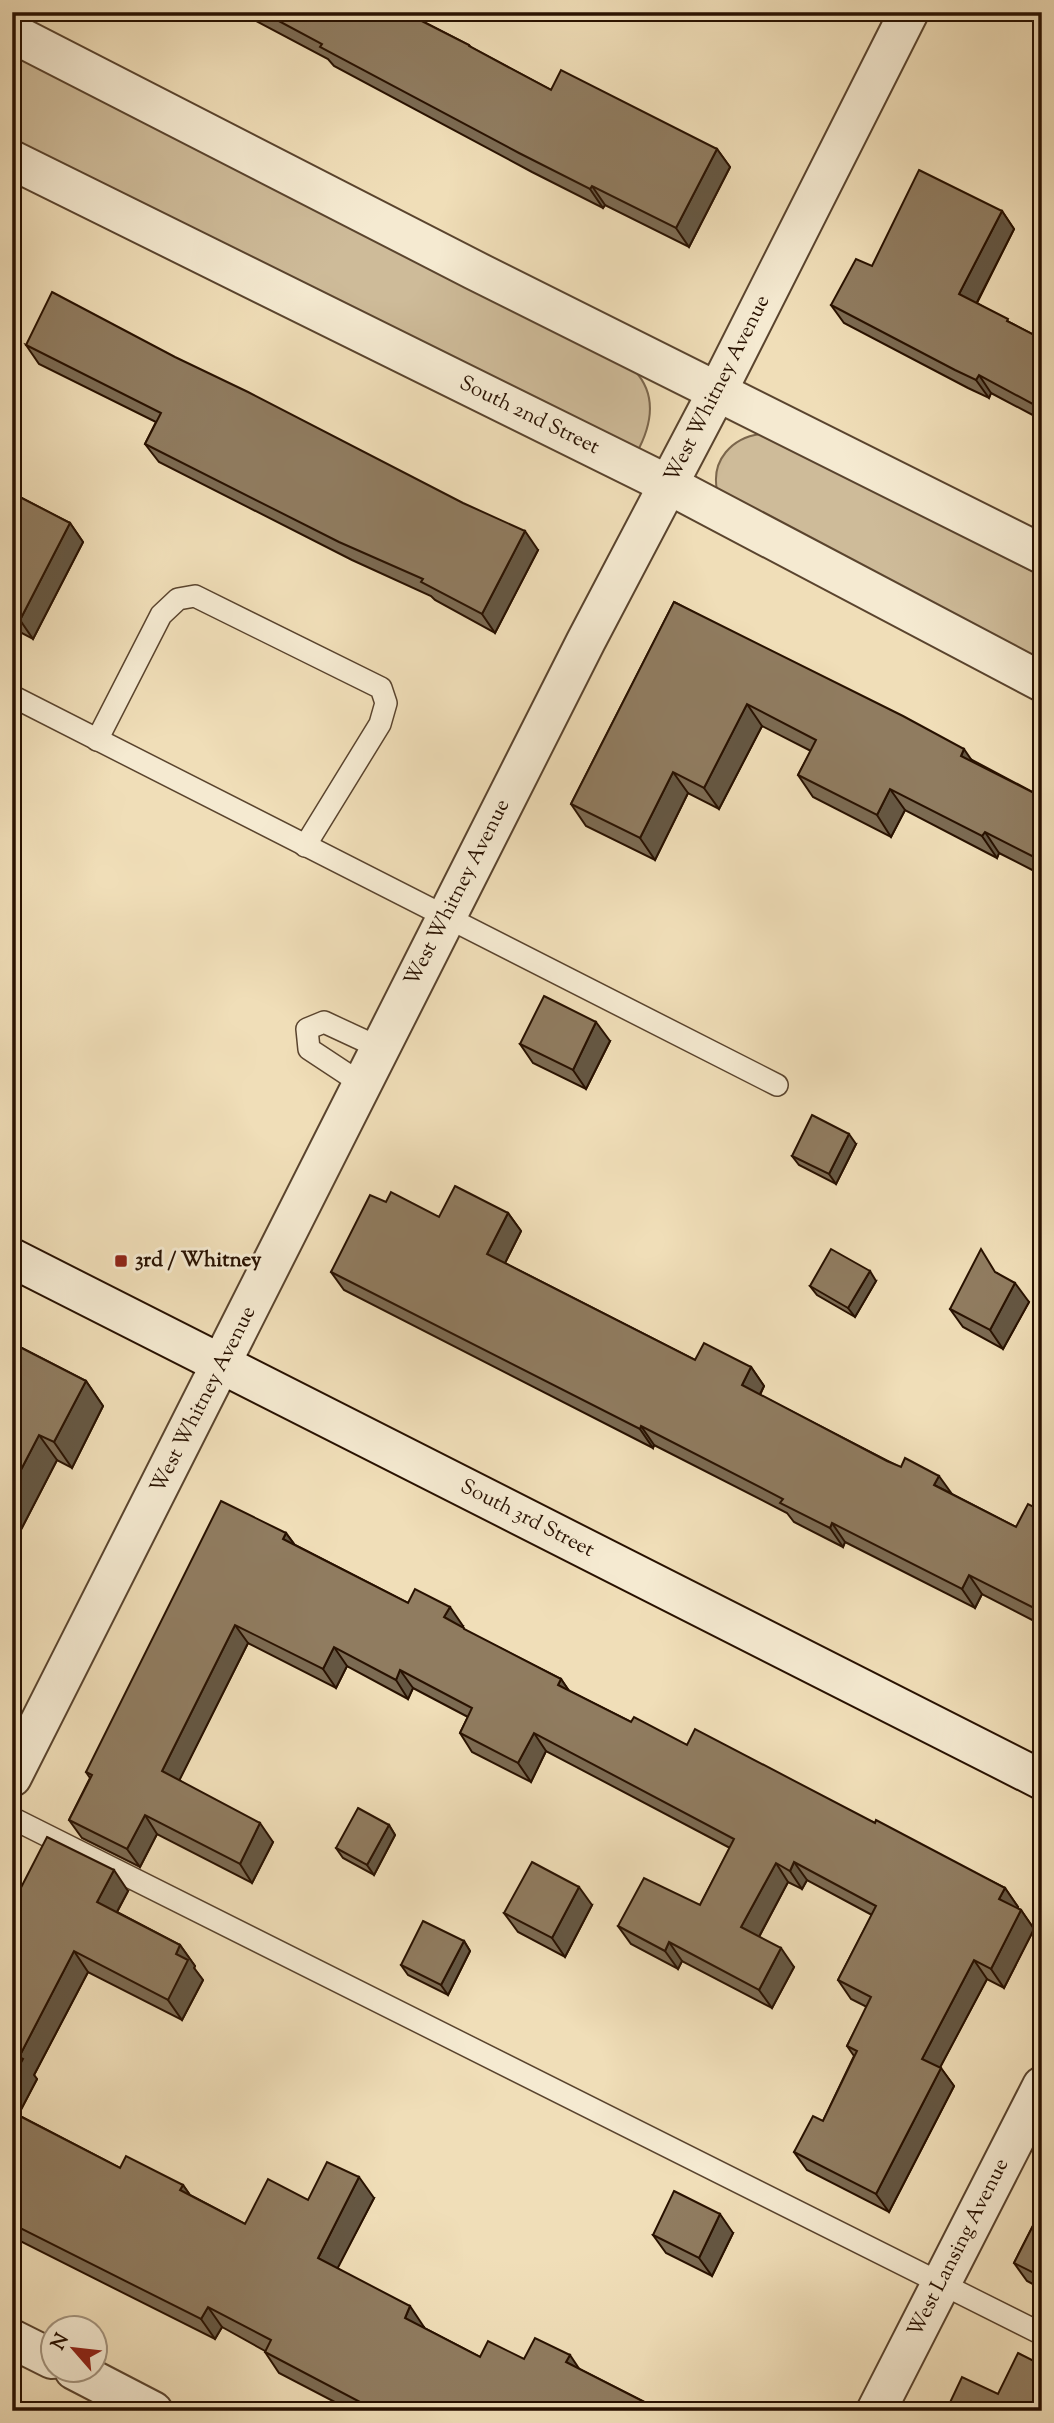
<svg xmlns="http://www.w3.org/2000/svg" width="1054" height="2423" viewBox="0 0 1054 2423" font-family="'Sorts Mill Goudy',serif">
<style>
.green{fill:#cebb99;stroke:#7b664c;stroke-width:2}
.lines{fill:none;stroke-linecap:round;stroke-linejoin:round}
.lane-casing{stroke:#5a442e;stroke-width:24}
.street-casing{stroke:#5a442e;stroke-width:42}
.secondary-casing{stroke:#281100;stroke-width:42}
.lane{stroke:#f5ead1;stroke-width:21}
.street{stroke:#f5ead1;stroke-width:38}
.secondary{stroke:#f5ead1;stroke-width:38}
.wall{fill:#7c6b53;stroke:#281100;stroke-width:2}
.shaded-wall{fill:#655743;stroke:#281100;stroke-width:2}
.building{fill:#907c60;stroke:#281100;stroke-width:2}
.poi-dot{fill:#8f2418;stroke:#f5ead1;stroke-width:2.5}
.labels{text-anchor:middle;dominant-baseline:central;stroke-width:6;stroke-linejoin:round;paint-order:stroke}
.street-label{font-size:21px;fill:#281100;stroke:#f5ead1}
.poi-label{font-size:21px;font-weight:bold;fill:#281100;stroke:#f5ead1;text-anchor:start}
</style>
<rect width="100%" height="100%" fill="#f0deb8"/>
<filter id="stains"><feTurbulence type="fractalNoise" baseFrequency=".00286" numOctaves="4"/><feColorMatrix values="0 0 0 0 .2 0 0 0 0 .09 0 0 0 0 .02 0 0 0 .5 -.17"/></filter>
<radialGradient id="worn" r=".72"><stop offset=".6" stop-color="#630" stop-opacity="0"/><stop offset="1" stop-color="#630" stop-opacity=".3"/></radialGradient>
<g class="green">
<path d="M12,54L635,371C658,396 651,427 636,454L12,145Z"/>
<path d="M760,434L1042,576V668L717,490C711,460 732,438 760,434Z"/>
</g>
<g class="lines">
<g class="lane-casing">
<g id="lane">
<path d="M12,696L777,1085"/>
<path d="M97,740L161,615L178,599L195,596L381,688L386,703L380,724L305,846"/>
<path d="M362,1084L309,1049L307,1029L324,1022L380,1048"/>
<path d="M12,1818L1042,2334"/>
</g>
</g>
<g class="street-casing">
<g id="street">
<path d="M12,33L474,270L1042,554"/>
<path d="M12,160L669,485L1042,682"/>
<path d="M12,1777L586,641L718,390L909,12"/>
<path d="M12,2339L52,2359"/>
<path d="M74,2370L153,2411"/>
<path d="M876,2411L1042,2086"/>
</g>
</g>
<g class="secondary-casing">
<path id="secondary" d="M12,1258L1042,1780"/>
</g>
<use href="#lane" class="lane"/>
<use href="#street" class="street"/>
<use href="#secondary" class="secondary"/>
</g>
<g class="wall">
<path d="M239,12H424L420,20L469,45L472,48L551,90L717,149L730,167L689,247L605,205L603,208L532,172L334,66L328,59Z"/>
<path d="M1002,211L1014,229L977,303L1011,323L1042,339V420L991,393L989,398L968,388L844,323L831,305Z"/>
<path d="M26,345L538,550L495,633L435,600L431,596L352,560L159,462L145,444L156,422L39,364Z"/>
<path d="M12,493L70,523L83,542L33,639L12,628Z"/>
<path d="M674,602L1042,797V875L999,853L997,858L905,810L891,837L813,797L798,775L811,751L762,726L719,809L688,793L655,860L586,826L571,804Z"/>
<path d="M1042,1028V1053L1035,1043Z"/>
<path d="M610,1041L586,1089L533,1063L520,1044Z"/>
<path d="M856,1144L836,1184L799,1165L792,1156Z"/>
<path d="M386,1202L439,1217L508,1213L521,1231L505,1263L695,1360L751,1367L764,1386L760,1395L1016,1527L1042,1511V1625L982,1594L975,1608L845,1542L843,1547L794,1522L787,1513L654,1445L653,1448L344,1290L331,1272Z"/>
<path d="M997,1273L1029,1302L1003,1349L963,1327L950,1309Z"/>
<path d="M876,1281L855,1317L817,1295L810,1286Z"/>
<path d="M12,1343L86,1381L103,1406L72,1468L57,1460L12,1547Z"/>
<path d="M286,1533L295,1545L408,1603L463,1626L462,1627L466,1631L561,1679L569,1691L631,1722L875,1823L1005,1888L1018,1907L1017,1908L1021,1910L1034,1929L1004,1988L987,1979L940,2067L954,2086L889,2212L807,2170L794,2152L823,2121L854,2056L847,2046L867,2007L851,1999L838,1980L872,1915L807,1880L802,1889L788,1882L759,1937L794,1967L772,2008L682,1961L678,1969L631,1944L618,1926L700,1905L730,1848L546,1751L531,1782L472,1752L460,1733L468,1717L413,1688L408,1699L347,1666L336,1688L248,1643L179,1780L273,1842L252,1883L157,1834L140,1867L82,1838L69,1820L90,1778L86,1772Z"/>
<path d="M389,1825L395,1835L374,1875L343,1858L336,1848Z"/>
<path d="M128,1891L117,1912L180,1945L195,1966L194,1968L203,1980L182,2020L88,1972L34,2075L37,2079L18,2115L120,2168L183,2185L190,2195L245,2224L308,2200L374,2198L337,2268L424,2327V2328L480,2357L524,2359L579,2369L662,2411H352L279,2373L265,2352V2351L222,2327L215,2339L12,2237V1905Z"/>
<path d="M592,1905L565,1957L518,1932L504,1913Z"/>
<path d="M464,1941L470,1951L448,1995L408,1975L401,1965Z"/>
<path d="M1042,2208V2289L1027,2281L1014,2263Z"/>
<path d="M733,2233L712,2276L666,2253L653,2235Z"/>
</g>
<g class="shaded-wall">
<path d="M402,12H424L415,30Z"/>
<path d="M717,149L730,167L689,247L676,228Z"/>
<path d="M592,186L605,205L603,208L590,189Z"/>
<path d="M1002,211L1014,229L972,312L959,294Z"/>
<path d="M979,375L991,393L989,398L976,380Z"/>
<path d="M70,523L83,542L33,639L20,620Z"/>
<path d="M525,531L538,550L495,633L482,614Z"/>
<path d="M747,704L762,726L719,809L704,788Z"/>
<path d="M964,749L979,771L961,756Z"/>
<path d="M673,772L688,793L655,860L640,838Z"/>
<path d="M890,789L905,810L891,837L877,815Z"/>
<path d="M985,832L999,853L997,858L982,836Z"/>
<path d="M596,1022L610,1041L586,1089L573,1070Z"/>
<path d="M849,1134L856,1144L836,1184L829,1174Z"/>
<path d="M508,1213L521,1231L500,1273L487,1254Z"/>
<path d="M870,1271L876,1281L855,1317L848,1308Z"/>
<path d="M1015,1283L1029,1302L1003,1349L990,1330Z"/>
<path d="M751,1367L764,1386L755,1404L742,1385Z"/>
<path d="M86,1381L103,1406L72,1468L54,1442Z"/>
<path d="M641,1426L654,1445L653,1448L640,1429Z"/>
<path d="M39,1435L57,1460L12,1547V1487Z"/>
<path d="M939,1476L952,1494L934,1485Z"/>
<path d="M832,1523L845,1542L843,1547L830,1528Z"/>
<path d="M286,1533L299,1551L283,1539Z"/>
<path d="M969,1575L982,1594L975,1608L962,1589Z"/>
<path d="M450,1607L463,1626L457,1636L444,1617Z"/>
<path d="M235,1625L248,1643L175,1789L162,1771Z"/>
<path d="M334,1647L347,1666L336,1688L323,1669Z"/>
<path d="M400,1670L413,1688L408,1699L396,1680Z"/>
<path d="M561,1679L574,1698L558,1685Z"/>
<path d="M534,1733L546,1751L531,1782L518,1763Z"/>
<path d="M145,1815L157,1834L140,1867L127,1849Z"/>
<path d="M260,1823L273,1842L252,1883L240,1864Z"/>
<path d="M389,1825L395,1835L374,1875L367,1865Z"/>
<path d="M794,1862L807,1880L802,1889L790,1871Z"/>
<path d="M776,1863L788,1882L754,1946L741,1927Z"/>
<path d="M114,1870L128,1891L111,1923L97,1902Z"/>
<path d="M579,1887L592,1905L565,1957L552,1938Z"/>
<path d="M1005,1888L1018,1907L1012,1918L999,1899Z"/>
<path d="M1021,1910L1034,1929L1004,1988L991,1969Z"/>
<path d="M464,1941L470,1951L448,1995L441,1985Z"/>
<path d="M669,1942L682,1961L678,1969L665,1951Z"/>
<path d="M180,1945L195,1966L194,1968L203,1980L182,2020L168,2000L176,1954Z"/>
<path d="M781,1948L794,1967L772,2008L759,1990Z"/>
<path d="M74,1951L88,1972L34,2075L37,2079L13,2125L12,2079L19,2057Z"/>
<path d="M974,1960L987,1979L935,2077L922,2059Z"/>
<path d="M941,2068L954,2086L889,2212L876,2194Z"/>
<path d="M359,2177L374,2198L332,2279L318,2258Z"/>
<path d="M183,2185L197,2205L180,2190Z"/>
<path d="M720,2214L733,2233L712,2276L699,2258Z"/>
<path d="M410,2306L424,2327L419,2338L405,2318Z"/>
<path d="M208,2307L222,2327L215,2339L201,2319Z"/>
<path d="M570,2355L584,2376L566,2362Z"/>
<path d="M1042,2396V2411H1034Z"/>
</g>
<g class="building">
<path d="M262,12H404L469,45V46L551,90L561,70L717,149L676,228L592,186L590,189L519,153L320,47L322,44Z"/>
<path d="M919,170L1002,211L959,294L1008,319L1007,321L1042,339V409L979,375L976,380L955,370L831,305L856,259L872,266Z"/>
<path d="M52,292L175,357L248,392L463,503L525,531L482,614L421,582L423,579L339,542L145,444L161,413L26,345Z"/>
<path d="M12,493L70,523L20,620L12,616Z"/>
<path d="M674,602L903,716L964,749L961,756L1042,797V861L985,832L982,836L890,789L877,815L798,775L816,740L747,704L704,788L673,772L640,838L571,804Z"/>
<path d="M544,996L596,1022L573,1070L520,1044Z"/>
<path d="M1042,1028V1046L1035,1043Z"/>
<path d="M812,1115L849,1134L829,1174L792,1156Z"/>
<path d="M455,1186L508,1213L487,1254L695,1360L704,1343L751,1367L742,1385L887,1461L901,1467L905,1458L939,1476L934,1485L1016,1527L1028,1504L1042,1511V1612L969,1575L962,1589L832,1523L830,1528L780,1503L783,1499L641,1426L640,1429L331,1272L370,1195L386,1202L391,1192L439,1217Z"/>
<path d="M831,1249L870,1271L848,1308L810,1286Z"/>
<path d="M981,1249L995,1272L1015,1283L990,1330L950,1309Z"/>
<path d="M12,1343L86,1381L54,1442L39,1435L12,1487Z"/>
<path d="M221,1501L286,1533L283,1539L408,1603L415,1589L450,1607L444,1617L464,1628V1629L561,1679L558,1685L631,1722L634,1717L687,1745L695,1729L875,1823L876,1820L1005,1888L999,1899L1021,1910L991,1969L974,1960L922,2059L941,2068L876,2194L794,2152L813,2116L823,2121L857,2051L847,2046L871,1997L838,1980L876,1906L794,1862L790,1871L776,1863L741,1927L781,1948L759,1990L669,1942L665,1951L618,1926L644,1878L700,1905L734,1839L534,1733L518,1763L460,1733L472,1708L400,1670L396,1680L334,1647L323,1669L235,1625L162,1771L260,1823L240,1864L145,1815L127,1849L69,1820L92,1775L86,1772Z"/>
<path d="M358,1808L389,1825L367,1865L336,1848Z"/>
<path d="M47,1837L114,1870L97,1902L180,1945L176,1954L188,1960L168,2000L74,1951L19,2057L23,2059L12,2079V1905Z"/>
<path d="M532,1862L579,1887L552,1938L504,1913Z"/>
<path d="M423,1921L464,1941L441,1985L401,1965Z"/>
<path d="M12,2112L120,2168L126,2156L183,2185L180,2190L245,2224L268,2179L308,2200L327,2162L359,2177L318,2258L410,2306L405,2318L480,2357L488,2341L524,2359L535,2338L570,2355L566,2362L662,2411H377L265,2352L271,2340L208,2307L201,2319L12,2224Z"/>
<path d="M674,2191L720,2214L699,2258L653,2235Z"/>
<path d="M1042,2208V2277L1014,2263Z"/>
<path d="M1018,2353L1042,2365V2396L1034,2411H946L962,2377L998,2394Z"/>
</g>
<rect class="poi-dot" x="114" y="1254" width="14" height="14" rx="3.5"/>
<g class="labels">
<g class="street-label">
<text transform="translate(718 389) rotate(-63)">West Whitney Avenue</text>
<text transform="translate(529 416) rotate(26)">South 2nd Street</text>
<text transform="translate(458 893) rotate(-63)">West Whitney Avenue</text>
<text transform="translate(204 1400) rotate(-63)">West Whitney Avenue</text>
<text transform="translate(527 1519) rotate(27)">South 3rd Street</text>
<text transform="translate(959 2248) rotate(-63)">West Lansing Avenue</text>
</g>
<g class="poi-label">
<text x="135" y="1261">3rd / Whitney</text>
</g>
</g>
<rect width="1054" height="2423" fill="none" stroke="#f0deb8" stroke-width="42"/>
<rect x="14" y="14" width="1026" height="2395" fill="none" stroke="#281100" stroke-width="3.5"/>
<rect x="21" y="21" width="1012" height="2381" fill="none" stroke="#281100" stroke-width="2"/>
<g transform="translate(74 2349) rotate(298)"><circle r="33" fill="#f5ead1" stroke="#a3937d" stroke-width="2"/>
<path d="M0-5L12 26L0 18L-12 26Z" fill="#8f2418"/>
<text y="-10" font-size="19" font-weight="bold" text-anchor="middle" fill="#281100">N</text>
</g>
<rect width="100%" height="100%" filter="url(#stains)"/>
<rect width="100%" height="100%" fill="url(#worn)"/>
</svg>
